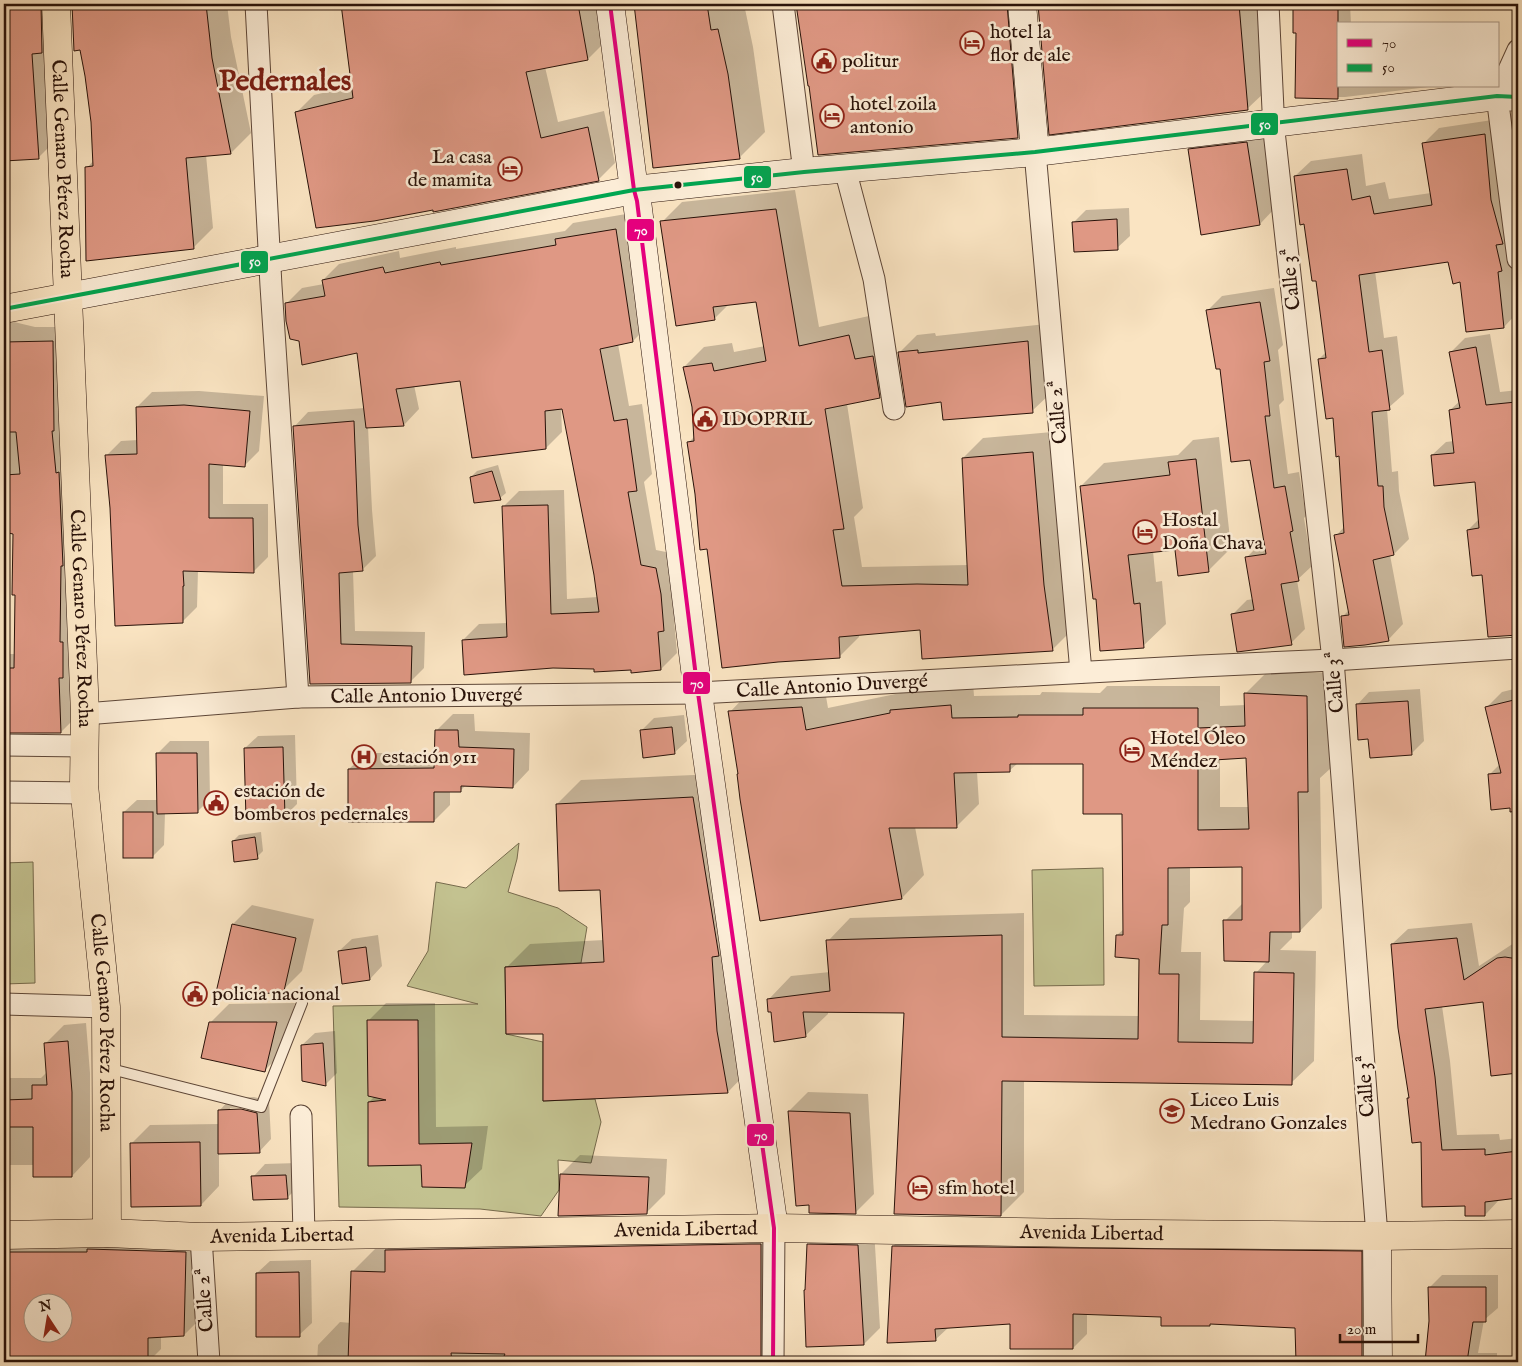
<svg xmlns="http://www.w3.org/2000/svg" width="1522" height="1366" viewBox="0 0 1522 1366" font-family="'IM FELL English',serif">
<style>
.green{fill:#c3c290;stroke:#766a4c}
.shadow{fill:#0003;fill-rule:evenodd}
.building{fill:#df9884;stroke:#291209;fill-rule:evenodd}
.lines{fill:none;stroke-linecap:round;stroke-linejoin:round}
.lane-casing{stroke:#5d4637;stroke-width:12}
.street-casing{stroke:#5d4637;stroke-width:23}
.secondary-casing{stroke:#291209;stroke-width:29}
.primary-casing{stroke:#291209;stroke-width:29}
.lane{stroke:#fcedd7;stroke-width:10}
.street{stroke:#fcedd7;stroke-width:21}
.secondary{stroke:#fcedd7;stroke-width:28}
.primary{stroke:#fae4c2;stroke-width:28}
.bus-1-casing{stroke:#fcedd7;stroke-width:8}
.bus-2-casing{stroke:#fcedd7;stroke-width:8}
.bus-1{stroke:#e5007d;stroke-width:4}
.bus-2{stroke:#00a651;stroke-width:4}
.bus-dot{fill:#291209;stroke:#fcedd7;stroke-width:2}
.labels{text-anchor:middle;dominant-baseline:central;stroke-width:5;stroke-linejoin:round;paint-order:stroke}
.poi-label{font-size:20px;fill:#291209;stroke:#fcedd7;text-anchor:start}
.street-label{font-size:20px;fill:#291209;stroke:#fcedd7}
.town-label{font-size:30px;font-weight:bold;fill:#7a1f14;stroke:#fcedd7}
.line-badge{stroke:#fcedd7;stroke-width:2}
.badge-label{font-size:14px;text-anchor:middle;font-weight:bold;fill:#fff}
</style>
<rect width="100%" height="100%" fill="#fae4c2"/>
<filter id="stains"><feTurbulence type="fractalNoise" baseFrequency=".004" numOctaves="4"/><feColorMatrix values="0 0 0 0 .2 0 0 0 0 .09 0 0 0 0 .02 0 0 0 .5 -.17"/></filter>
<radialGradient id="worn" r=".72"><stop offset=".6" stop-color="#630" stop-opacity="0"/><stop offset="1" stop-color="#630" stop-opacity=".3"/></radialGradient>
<g class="green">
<path d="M519,843L517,859L508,892L558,908L587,927L581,963L505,967L506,1034L543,1042V1101L595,1099L601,1122L591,1163L558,1160L559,1190L541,1216L480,1209L339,1207L333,1006L478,1004L407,986L428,951L436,882L466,888Z"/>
<path d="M33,862L35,983L4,984V863Z"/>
<path d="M1103,868L1104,985L1034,986L1032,870Z"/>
</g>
<g class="shadow">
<path d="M4,4H62L59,137L38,158L4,160Z"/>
<path d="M73,4H227L231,37L251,133L231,153L206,155L213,228L193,248L87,168L94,160L92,122L86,76L81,49H75Z"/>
<path d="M342,4H603L605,42L588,59L545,67L558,122L604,111L615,163L598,180L297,112L314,95L353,86Z"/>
<path d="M635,4H744L753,47L765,132L739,158L654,166Z"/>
<path d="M798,4H1026L1036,118L1018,137L809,84Z"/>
<path d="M1039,4H1259L1266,91L1247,109L1050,133Z"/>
<path d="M1295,4H1350L1351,24H1338V86H1437L1345,97H1297V31H1294Z"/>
<path d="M1499,119L1518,312L1504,327L1462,281L1449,261L1375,271L1384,338L1397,336L1404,394L1387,409L1392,472L1398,471L1399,491L1409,539L1394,554L1390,555L1403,624L1388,640L1342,617L1349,610L1336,536L1344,527L1340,455L1334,416L1319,359L1326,352L1317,279L1295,176L1311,161L1362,154L1366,186L1385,182L1389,199L1431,193L1424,143L1439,128Z"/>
<path d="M1266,124L1278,205L1260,224L1190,150L1209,131Z"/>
<path d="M795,190L819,327L869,316L899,377L879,397L847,404L863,508L854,517L862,567L968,565L963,458L983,438L1052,432L1072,630L1052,650L921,629L859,634V637L839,657L708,548L696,493L688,443L695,436L693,407L684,367L704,347L732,343L734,352L765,346L758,301L729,304L714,319L662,222L682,202Z"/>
<path d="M1129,208L1130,236L1117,248L1074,222L1086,210Z"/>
<path d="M632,213L649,325L633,341L618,344L629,406L642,404L652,474L644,482L656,550L671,553L679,614L674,620L677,653L661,669L595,668L463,640L479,624L508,623L503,507L519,491L564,490L567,599L598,597L563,407H561L562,432L546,448L461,379L414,385L419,409L404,425L368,427L372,510L376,556L362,570L353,571L355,631L425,632L424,668L410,682L311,683L294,427L308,412L365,408L358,352L300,340L286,304L302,288L324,284L323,280L339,264L399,251L400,258L456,247V249L565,231L573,223Z"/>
<path d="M1274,288L1283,345L1278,350L1284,400L1279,405L1288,474L1299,472L1306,516L1304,518L1312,566L1297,580L1305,629L1291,643L1233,614L1247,600L1254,599L1246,558L1261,543H1265L1251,458L1221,367L1208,310L1222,296Z"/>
<path d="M14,322L35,327H67L75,718L61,732L4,731V654H15L16,594L14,533L4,531V323Z"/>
<path d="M1046,324L1050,394L1032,411L942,400L899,353L917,335L935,333L936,336Z"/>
<path d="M1490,334L1500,392L1518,390V634L1489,636L1483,574L1468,530L1480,518L1476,480L1432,455L1446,442L1454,441L1450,410L1460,401L1451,352L1465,338Z"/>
<path d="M199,391L264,396L259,451L244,466L223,464V504H268V557L253,572L198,570L197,607L182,622L111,508L106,456L121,441L138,440L137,407L152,392Z"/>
<path d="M1219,437L1231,548L1208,571L1176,549L1153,551L1156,582L1162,581L1166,624L1143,646L1097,597L1081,486L1104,463L1178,455L1193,440Z"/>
<path d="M498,465L506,493L500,498L471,477L477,471Z"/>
<path d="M1268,671L1329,673L1331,768L1320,778L1322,908L1300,931H1292V938L1280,950L1316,951L1314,1061L1291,1083L1024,1080V1192L1001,1215L905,1012L828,1011V1014L805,1036L772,1011L769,999L791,976L830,972L828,941L850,918L1024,913V1015L1139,1016L1140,958L1117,935L1124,929L1123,813L1085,763H1018L1009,771L977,772L979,804L956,827H915L924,875L902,898L761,920L730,712L752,689L824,685L828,708L910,691L973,683L974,696L1040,695L1042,692L1100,693L1107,686H1220V706L1246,705L1245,694ZM1248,757L1250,807H1220V758ZM1190,866H1243V903L1225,921L1267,961L1256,973L1255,1021L1200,1020L1201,952H1181L1184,908L1190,902Z"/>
<path d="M1518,688V852L1517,806L1489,775L1500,764L1486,708L1502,692Z"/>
<path d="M1420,689L1424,741L1411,754L1357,705L1369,692Z"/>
<path d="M453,714H474L475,731L530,733L529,770L513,787L466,785L460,791H450V805L434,821L349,769L366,753H436V731Z"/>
<path d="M684,715L687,741L674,753L641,731L654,718Z"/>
<path d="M295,735L297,804L285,816L245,748L258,736Z"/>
<path d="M170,741H209L210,799L197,812H165L164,845L152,857L124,812L137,800H158L157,754Z"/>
<path d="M716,774L751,1068L728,1092L544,1033L506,968L530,944L604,940L601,888L557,804L581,780Z"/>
<path d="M261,832L263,851L257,857L233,841L239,835Z"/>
<path d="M252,905L314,919L302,971L283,990L216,999L233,924Z"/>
<path d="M1472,923L1479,966L1514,943H1518V1072L1492,1075L1484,1001L1442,1006L1450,1061L1457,1135L1499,1134L1500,1140L1518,1138V1197L1500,1199L1485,1215L1467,1205L1422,1141L1409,1098L1410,1097L1392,944L1408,929Z"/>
<path d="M378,935L382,966L370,979L339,951L352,939Z"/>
<path d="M295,1003L283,1052L264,1071L210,1023L229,1004Z"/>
<path d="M386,1003H435L436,1127L488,1126L482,1169L464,1186L422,1164L369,1102L375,1096L368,1021Z"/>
<path d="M86,1023L90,1073V1157L72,1176L34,1165H4V1078H41L47,1072L46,1043L64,1025Z"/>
<path d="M335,1031L337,1073L325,1085L302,1045L315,1033Z"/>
<path d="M808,1092L868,1094L874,1194L856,1212L811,1204L789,1111Z"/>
<path d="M254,1097L269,1101L271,1139L259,1152L219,1153V1186L201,1205L131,1144L150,1125L219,1124V1111L231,1098ZM247,1107V1110L230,1111V1108Z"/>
<path d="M580,1155L667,1159L665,1194L646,1213L561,1174Z"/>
<path d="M298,1163L299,1186L287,1198L253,1177L265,1164Z"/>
<path d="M784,1222L782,1362H317L318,1345L340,1322L351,1323L352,1272L375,1249H387L409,1228Z"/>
<path d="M824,1229H874L880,1328L864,1344L806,1289L808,1245Z"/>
<path d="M908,1232L1375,1238L1376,1362H1297V1327L1163,1316L1087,1313V1334L1073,1348L1011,1322L949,1327L935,1340L893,1246Z"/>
<path d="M4,1238L200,1239L198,1321L184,1335L161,1336V1349L148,1362H8L4,1329ZM32,1304H62V1334H32Z"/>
<path d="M311,1260L312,1323L299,1335L257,1273L270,1261Z"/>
<path d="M1442,1275H1498V1308L1484,1320L1478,1353H1497V1362H1426L1430,1321V1287Z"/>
</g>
<g class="building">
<path d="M4,4H41L42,53L32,54L39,159L4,161Z"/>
<path d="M72,4H206L212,58L231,154L186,158L194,249L86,261L85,167L93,166L91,122L85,76L80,50L74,51Z"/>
<path d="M341,4H578L588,60L526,72L541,138L588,127L599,181L433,212V210L374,221L316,228L295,112L353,98Z"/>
<path d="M634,4H707L711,30L718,29L728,74L740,159L653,168Z"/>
<path d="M796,4H1007L1018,138L818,155L809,86H808Z"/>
<path d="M1038,4H1239L1248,110L1049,135Z"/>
<path d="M1293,4H1338V99L1295,98L1296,33H1293Z"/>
<path d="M1485,134L1491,200L1503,244L1496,245L1502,271L1498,272L1504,328L1466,332L1460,282L1453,284L1448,262L1359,275L1369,352L1382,350L1390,410L1372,412L1378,486H1383L1384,507L1394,555L1373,560L1389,641L1365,645L1344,647L1341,616L1349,615L1334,535L1344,533L1339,456L1336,457L1333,418L1326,419L1318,359L1326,358L1316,281H1312L1304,224L1300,225L1294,176L1347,169L1352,200L1370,196L1374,214L1432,205L1422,143Z"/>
<path d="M1247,142L1260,225L1201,235L1188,149Z"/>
<path d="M776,209L799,346L849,335L855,359L873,356L880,398L825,409L844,529L833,530L842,586L917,584L968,585L962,458L1033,452L1044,585L1053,651L922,659L920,630L839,637L840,658L778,662L722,668L707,549L700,550L695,494L687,442L694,441L692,407L683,367L712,363L714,371L766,361L756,302L713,307L715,320L676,326L660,221Z"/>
<path d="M1117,219L1118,250L1074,252L1072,222Z"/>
<path d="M616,229L633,342L600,349L614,421L627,419L637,491L628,492L641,565L656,568L661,594L664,631L658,632L661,670L631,673V670L594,672V669L553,668L464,675L462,640L507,637L502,506L548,505L551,614L599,612L594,575L562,409L545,411L546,449L472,458L460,381L396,389L404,426L366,428L357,353L302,365L299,341L290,339L286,321L285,303L325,296L322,280L383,267L385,273L440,262L441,265L556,245L555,239Z"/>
<path d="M1260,302L1270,361L1264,362L1270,416H1265L1274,488L1285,486L1293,531L1290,532L1299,581L1281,584L1292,645L1237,652L1231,614L1254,610L1245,557L1266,554L1250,460L1231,462L1220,369H1216L1206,310Z"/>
<path d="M53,341L54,431H52L56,473L59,472L63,566H61L60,642H63V678H59L61,733H4V668H14L15,595H12L13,534L4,532V475L20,474L16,432H4V342Z"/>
<path d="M1028,341L1033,413L943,420L941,402L906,407L898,352L918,350V353Z"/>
<path d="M1476,347L1486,405L1516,402L1518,422V454H1516L1518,476V635L1488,637L1482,575L1472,576L1467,530L1479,528L1475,482L1434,486L1431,455L1454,453L1449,410L1460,408L1449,352Z"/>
<path d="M184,405L250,411L245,467L209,464V518H253L254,573L183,571L184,586H183V623L115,626L110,508L105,455L137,454L136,407Z"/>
<path d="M354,421L358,525L363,571L339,573L341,644L412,646L411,683L310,684L293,426Z"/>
<path d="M1196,459L1209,572L1178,576L1175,550L1128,555L1134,604L1140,603L1144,648L1100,651L1096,599H1093L1080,486L1170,475L1168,462Z"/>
<path d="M492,471L501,500L474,503L470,477Z"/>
<path d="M1244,693L1307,696L1308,792H1298L1300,932H1270L1269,962L1224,961L1223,920H1242V867L1168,868V925H1162L1159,974H1179L1178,1042L1253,1043L1254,972L1294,973L1292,1085L1002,1081L1001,1216L894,1214L904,1013L803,1012L806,1037L774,1042L771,1012H768L767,999L830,991L826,940L1002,935V1037L1138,1039L1139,959L1115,957L1116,935H1123L1122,814H1083V764H1010V772L954,773L957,828H889L902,899L760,921L740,799L737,774H738L728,711L802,707L806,730L890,713V710L951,705L952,718L1018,717V715H1083V708H1198V728L1245,726ZM1246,758L1249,829L1198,830V761Z"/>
<path d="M1518,699V811L1510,812V808L1491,810L1488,774L1501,773L1485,707Z"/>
<path d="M1408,701L1412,755L1370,758L1368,739L1358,740L1356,704Z"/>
<path d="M672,727L675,754L643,758L640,730Z"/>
<path d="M435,730H458L459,747L514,749L513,788L461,786V792H434V822H348V769L434,768Z"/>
<path d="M283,747L285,817L246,819L244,748Z"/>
<path d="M156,753H197L198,813L157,814Z"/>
<path d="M693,797L719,956L712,957L717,1031L728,1093L543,1101V1034H506L505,967L604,962L600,890L559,891L556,804Z"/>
<rect x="123" y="812" width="30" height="46"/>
<path d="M255,837L258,859L234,862L232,841Z"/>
<path d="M232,924L296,938L284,991L214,1001Z"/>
<path d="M1457,938L1464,980L1497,958L1505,957L1518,959V1073L1491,1076L1483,1002L1425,1009L1435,1077L1442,1150L1485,1149V1155L1518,1151V1198L1485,1202V1216H1465V1206L1422,1207L1421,1142L1412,1143L1407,1098H1409L1398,1028L1391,944Z"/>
<path d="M366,947L370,980L342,984L338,951Z"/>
<path d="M367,1020H418L419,1144L472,1143L465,1188L422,1187L421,1165L368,1166V1102L386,1100L368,1096Z"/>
<path d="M209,1022H277L265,1072L201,1058Z"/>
<path d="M68,1041L72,1092V1177H33V1127H4V1100L32,1099V1085H47L44,1043Z"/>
<path d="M323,1043L326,1086L302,1081L301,1045Z"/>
<path d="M241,1109L257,1113L260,1153L218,1154V1110Z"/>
<path d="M788,1111L850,1113L856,1214L809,1213V1205L796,1206Z"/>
<path d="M200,1142L201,1206L131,1207L130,1143Z"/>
<path d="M560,1174L649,1177L647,1214L558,1216Z"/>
<path d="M286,1175L288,1199L253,1200L251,1176Z"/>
<path d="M751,1244H761V1362H501L505,1354L451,1353L452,1362H348L351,1271L385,1272V1250Z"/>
<path d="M807,1244L858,1245L864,1345L806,1347L804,1290H805Z"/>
<path d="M892,1246L1362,1251V1362H1296L1295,1328L1210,1324V1326H1161V1317L1073,1314V1349H1010V1324L935,1329L936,1341L887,1343Z"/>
<path d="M87,1249L186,1252L184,1336L148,1338V1362H7L4,1335V1252H87ZM32,1304H62V1334H32Z"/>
<path d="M299,1272L300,1337H256V1273Z"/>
<path d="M1428,1287H1486V1322H1473L1467,1362H1425L1429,1321Z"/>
</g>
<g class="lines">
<g class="lane-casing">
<path id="lane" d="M107,1068L261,1107L302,1003"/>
</g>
<g class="street-casing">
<g id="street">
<path d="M256,4L271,286L298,697"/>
<path d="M783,4L804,172"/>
<path d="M1268,4L1274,131L1333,660L1377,1236"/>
<path d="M1518,50L1497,96L1518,259"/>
<path d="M1035,152L1081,672"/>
<path d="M845,169L874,279L894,409"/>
<path id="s1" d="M85,714L298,697L698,693L1201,666L1333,660L1518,648"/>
<path d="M4,745L84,746"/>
<path d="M4,792L85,793"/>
<path d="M4,1004L106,1007"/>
<path d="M301,1116L304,1235"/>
<path d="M201,1237L209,1362"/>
<path d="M773,1362L774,1228"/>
</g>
</g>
<g class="secondary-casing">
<g id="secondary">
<path d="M610,4L634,190L637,201L698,693L774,1228"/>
<path d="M1022,4L1035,152"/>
<path d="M68,297L634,190L804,172L1035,152L1497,96L1518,97"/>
<path d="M1377,1236L1378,1362"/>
</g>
</g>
<g class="primary-casing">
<g id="primary">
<path id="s2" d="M56,4L85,714L84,785L106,1007L107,1233"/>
<path d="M4,309L68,297"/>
<path id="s3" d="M4,1235L107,1233L201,1237L774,1228L1146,1234L1377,1236L1518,1234"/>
</g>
</g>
<use href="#lane" class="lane"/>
<use href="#street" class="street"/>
<use href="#secondary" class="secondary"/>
<use href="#primary" class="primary"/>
<g class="bus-1-casing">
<path id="bus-1" d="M610,4L634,190L637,201L698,693L774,1228L773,1362"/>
</g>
<g class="bus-2-casing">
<path id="bus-2" d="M4,309L634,190L804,172L1035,152L1497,96L1518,97"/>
</g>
<use href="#bus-1" class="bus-1"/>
<use href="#bus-2" class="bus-2"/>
</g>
<defs>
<g id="hotel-ring" transform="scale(1.25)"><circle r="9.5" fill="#fcedd7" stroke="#8f2418" stroke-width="1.5"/><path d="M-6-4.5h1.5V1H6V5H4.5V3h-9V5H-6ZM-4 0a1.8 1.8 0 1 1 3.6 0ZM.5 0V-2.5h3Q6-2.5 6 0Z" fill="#8f2418"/></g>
<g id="civic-ring" transform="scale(1.25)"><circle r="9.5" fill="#fcedd7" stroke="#8f2418" stroke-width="1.5"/><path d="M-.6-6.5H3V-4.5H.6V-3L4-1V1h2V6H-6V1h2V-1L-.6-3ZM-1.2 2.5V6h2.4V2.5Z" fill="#8f2418"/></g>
<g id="hospital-ring" transform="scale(1.25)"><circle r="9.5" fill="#fcedd7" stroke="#8f2418" stroke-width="1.5"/><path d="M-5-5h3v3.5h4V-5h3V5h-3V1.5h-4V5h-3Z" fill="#8f2418"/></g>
<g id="school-ring" transform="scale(1.25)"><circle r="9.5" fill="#fcedd7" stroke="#8f2418" stroke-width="1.5"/><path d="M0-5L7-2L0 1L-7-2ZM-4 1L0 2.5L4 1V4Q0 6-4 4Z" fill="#8f2418"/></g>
</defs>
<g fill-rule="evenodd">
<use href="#hotel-ring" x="972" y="43"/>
<use href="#civic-ring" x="824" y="61"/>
<use href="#hotel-ring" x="832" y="116"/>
<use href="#hotel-ring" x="510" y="169"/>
<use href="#civic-ring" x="705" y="419"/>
<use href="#hotel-ring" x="1145" y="532"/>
<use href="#hotel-ring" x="1132" y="750"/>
<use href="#hospital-ring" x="364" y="757"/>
<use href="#civic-ring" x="216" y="803"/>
<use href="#civic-ring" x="195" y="994"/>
<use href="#school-ring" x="1172" y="1111"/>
<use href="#hotel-ring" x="920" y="1188"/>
</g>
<circle class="bus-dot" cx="678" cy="185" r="4.5"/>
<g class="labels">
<g class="poi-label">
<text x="990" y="32">hotel la<tspan x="990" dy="23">flor de ale</tspan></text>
<text x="842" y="61">politur</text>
<text x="850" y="104">hotel zoila<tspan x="850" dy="23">antonio</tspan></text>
<text x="492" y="157" text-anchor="end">La casa<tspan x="492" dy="23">de mamita</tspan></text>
<text x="722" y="419">IDOPRIL</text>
<text x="1162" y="520">Hostal<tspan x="1162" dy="23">Doña Chava</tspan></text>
<text x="1150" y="738">Hotel Óleo<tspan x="1150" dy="23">Méndez</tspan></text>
<text x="382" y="757">estación 911</text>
<text x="234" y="791">estación de<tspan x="234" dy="23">bomberos pedernales</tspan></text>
<text x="212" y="994">policia nacional</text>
<text x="1190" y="1100">Liceo Luis<tspan x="1190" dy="23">Medrano Gonzales</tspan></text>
<text x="938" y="1188">sfm hotel</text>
</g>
<g class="street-label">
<text stroke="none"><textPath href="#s2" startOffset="165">Calle Genaro Pérez Rocha</textPath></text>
<text transform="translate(1291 279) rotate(-96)">Calle 3ª</text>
<text transform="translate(1058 412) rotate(-95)">Calle 2ª</text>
<text stroke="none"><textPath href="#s2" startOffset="615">Calle Genaro Pérez Rocha</textPath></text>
<text transform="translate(1335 682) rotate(-95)">Calle 3ª</text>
<text stroke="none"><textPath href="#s1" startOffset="748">Calle Antonio Duvergé</textPath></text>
<text stroke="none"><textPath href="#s1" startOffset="342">Calle Antonio Duvergé</textPath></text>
<text stroke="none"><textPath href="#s2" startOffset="1020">Calle Genaro Pérez Rocha</textPath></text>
<text transform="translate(1366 1086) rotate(-94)">Calle 3ª</text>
<text stroke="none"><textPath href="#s3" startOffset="682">Avenida Libertad</textPath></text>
<text stroke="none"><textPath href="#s3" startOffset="1088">Avenida Libertad</textPath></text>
<text stroke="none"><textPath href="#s3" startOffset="278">Avenida Libertad</textPath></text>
<text transform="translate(205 1300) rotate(-94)">Calle 2ª</text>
</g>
<g class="town-label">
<text x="285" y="82">Pedernales</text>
</g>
</g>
<g class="line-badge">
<rect x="1250" y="112" width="29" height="24" rx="5" fill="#00a651"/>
<rect x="743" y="165" width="29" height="24" rx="5" fill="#00a651"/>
<rect x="626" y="218" width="29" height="24" rx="5" fill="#e5007d"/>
<rect x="240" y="250" width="29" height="24" rx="5" fill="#00a651"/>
<rect x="682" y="671" width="29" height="24" rx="5" fill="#e5007d"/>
<rect x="746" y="1123" width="29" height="24" rx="5" fill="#e5007d"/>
</g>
<g class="badge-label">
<text x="1265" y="129">50</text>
<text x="757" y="182">50</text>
<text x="641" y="235">70</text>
<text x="255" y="266">50</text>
<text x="697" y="688">70</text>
<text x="761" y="1140">70</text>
</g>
<rect width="1522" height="1366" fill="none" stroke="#fae4c2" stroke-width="20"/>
<rect x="5" y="5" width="1512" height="1356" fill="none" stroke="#291209" stroke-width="2.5"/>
<rect x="10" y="10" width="1502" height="1346" fill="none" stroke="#291209"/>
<rect x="1337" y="22" width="162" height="65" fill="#fcedd7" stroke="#a89585"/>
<rect x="1347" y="39" width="25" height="8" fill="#e5007d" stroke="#a89585"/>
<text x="1382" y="48" font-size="15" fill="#291209">70</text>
<rect x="1347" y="64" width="25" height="8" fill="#00a651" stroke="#a89585"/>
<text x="1382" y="72" font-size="15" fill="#291209">50</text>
<g transform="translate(48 1318) rotate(348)"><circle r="24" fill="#fcedd7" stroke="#a89585"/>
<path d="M0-4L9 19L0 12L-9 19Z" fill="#8f2418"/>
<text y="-8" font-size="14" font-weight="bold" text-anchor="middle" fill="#291209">N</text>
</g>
<path d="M1340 1334v8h78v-8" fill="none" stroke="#291209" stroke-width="2.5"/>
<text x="1347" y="1334" font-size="15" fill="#291209" stroke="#fcedd7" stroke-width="4" paint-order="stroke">20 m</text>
<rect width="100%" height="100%" filter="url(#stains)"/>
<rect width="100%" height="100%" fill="url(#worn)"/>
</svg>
